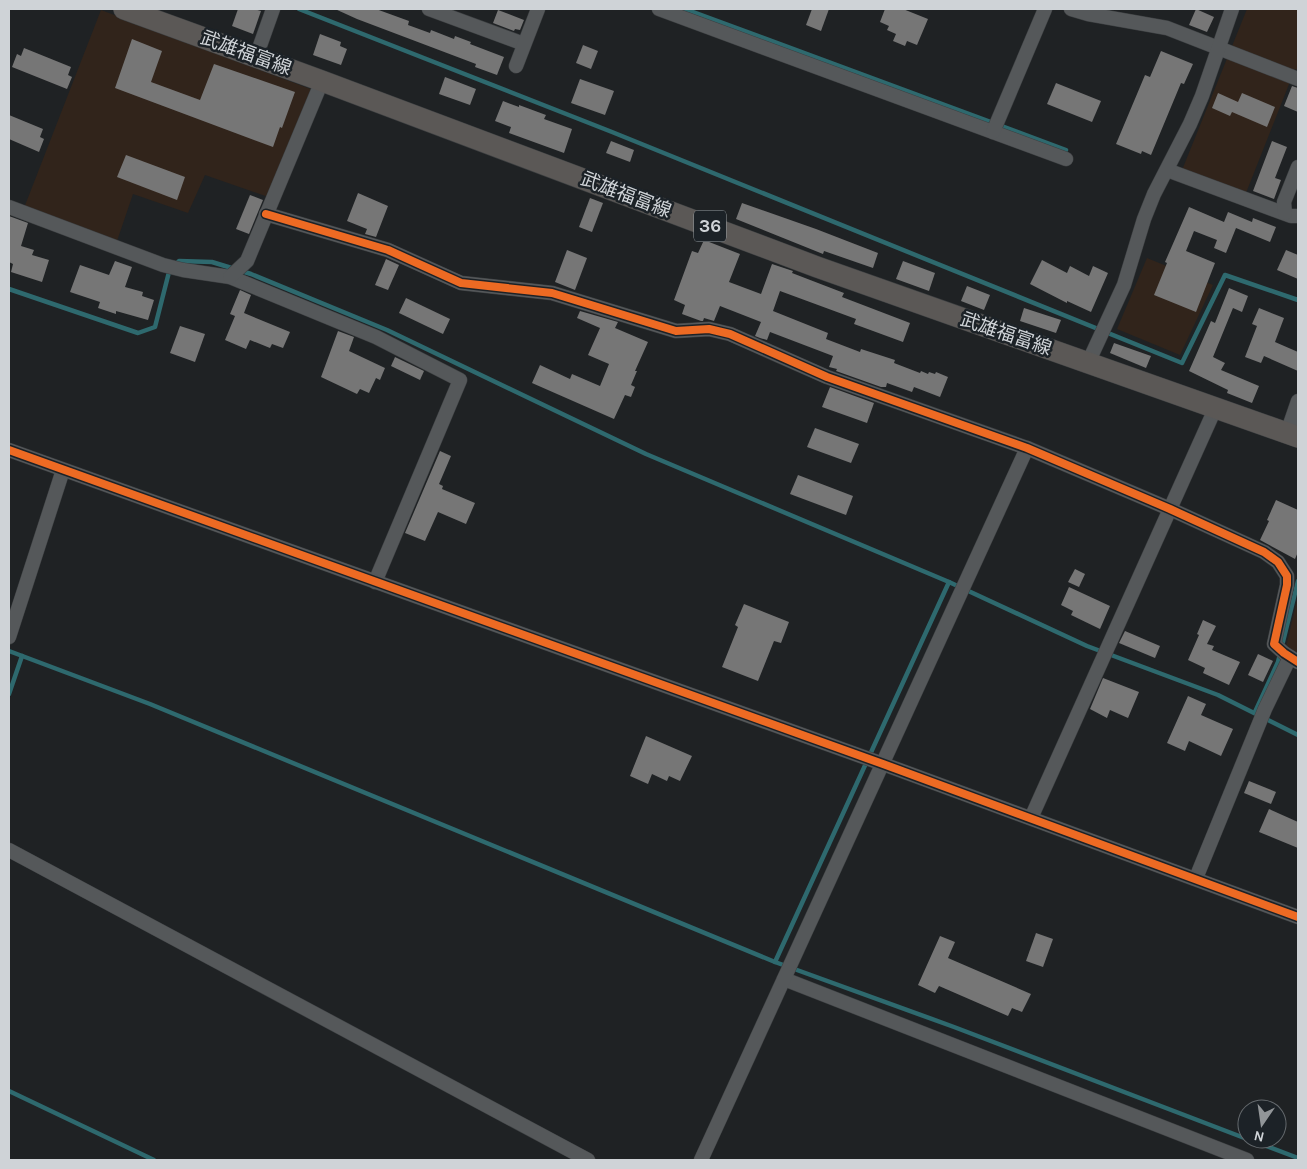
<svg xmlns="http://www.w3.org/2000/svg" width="1307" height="1169" viewBox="0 0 1307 1169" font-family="Karla,'Noto Sans JP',sans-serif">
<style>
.commercial{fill:#31241b}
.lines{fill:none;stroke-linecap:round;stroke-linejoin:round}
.stream{stroke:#2e696e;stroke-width:4.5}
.building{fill:#767676}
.minor-casing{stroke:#3c3f41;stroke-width:15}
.primary-casing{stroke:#3c3f41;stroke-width:22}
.minor{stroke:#55585a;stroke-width:14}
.primary{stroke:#5b5856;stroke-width:21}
.cycleway-casing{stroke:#1c2227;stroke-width:11}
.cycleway{stroke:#ed6a23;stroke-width:8}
.labels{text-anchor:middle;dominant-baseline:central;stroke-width:5;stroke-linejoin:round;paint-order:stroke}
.shield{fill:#1c2227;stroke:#999ea2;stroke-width:1}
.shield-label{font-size:18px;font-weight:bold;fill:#cfd3d7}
.street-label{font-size:19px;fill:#cfd3d7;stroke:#1c2227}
</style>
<rect width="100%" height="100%" fill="#1f2224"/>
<g class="commercial">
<path d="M1247,9H1298V70L1295,69L1242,203L1178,180Z"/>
<path d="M101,10L324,94L277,200L205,175L188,213L133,194L117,241L24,208Z"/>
<path d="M1147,258L1213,285L1180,355L1117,329Z"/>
<path d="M1298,596V653L1286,647Z"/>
</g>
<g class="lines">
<g class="stream">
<path d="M299,9L612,132L1182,363L1225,275L1298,300"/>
<path d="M685,9L1066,150"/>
<path d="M9,289L138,333L155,327L169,272L179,261L212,262L251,274L387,330L646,454L949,582L1087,646L1218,695L1298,735"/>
<path d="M9,651L150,704L775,962L954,1027L1247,1139"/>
<path d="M9,694L22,656"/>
<path d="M1255,712L1278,662L1298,581"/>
<path d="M775,962L949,582"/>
<path d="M9,1091L154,1160"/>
<path d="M1248,1139L1298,1158"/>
</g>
</g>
<g class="building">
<path d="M238,9H254L261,11L253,34L232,26Z"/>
<path d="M335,9H376L409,21L408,25L430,33L431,30L454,39L455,36L471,42L470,44L504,57L497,75L475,67L476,64L357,19Z"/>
<path d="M812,9H829L821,31L806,25Z"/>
<path d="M885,9H903L928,19L917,45L907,41L905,46L893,41L896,34L887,30L889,26L880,22Z"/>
<path d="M1196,9L1214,17L1207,32L1189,25Z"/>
<path d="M498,10L524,20L520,30L515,29L514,31L493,23Z"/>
<path d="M320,34L341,42L340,46L347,49L341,65L313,55Z"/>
<path d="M132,39L162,51L151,82L200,100L214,64L295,92L282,128L280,127L273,147L115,88Z"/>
<path d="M583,45L598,51L591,69L576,63Z"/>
<path d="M24,48L71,67L68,75L72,77L67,89L12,67L17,54L21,56Z"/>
<path d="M1161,51L1193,64L1184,84L1181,83L1151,155L1142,151L1141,154L1116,144L1145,75L1150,77Z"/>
<path d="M445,77L476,89L470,105L439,94Z"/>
<path d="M580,79L614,91L605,115L571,103Z"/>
<path d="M1056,83L1101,101L1092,122L1047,104Z"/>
<path d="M1292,86L1298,88V112L1284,106Z"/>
<path d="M1218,93L1238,102L1242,93L1275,107L1267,127L1232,112L1230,116L1212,108Z"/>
<path d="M503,101L519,107V105L546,115L544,119L572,129L564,153L509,133L511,127L495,121Z"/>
<path d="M9,115L43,129L40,137L44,139L39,152L9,139Z"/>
<path d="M611,141L634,150L630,162L606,153Z"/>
<path d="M1272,141L1287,147L1275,178L1281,180L1274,199L1253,191Z"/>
<path d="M126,155L185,177L177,200L117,177Z"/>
<path d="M358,193L388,206L376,237L365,234L367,229L347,221Z"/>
<path d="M250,195L263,200L249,234L236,229Z"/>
<path d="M590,198L603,203L592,232L579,227Z"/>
<path d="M742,203L816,229L878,253L873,268L824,251L823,254L736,219Z"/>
<path d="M1189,207L1224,222L1228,212L1252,222L1253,218L1276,227L1270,242L1236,228L1226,253L1214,248L1217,240L1194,231L1186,251L1215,263L1196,312L1154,295L1167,263L1165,262Z"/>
<path d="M9,216L28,223L21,246L34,250L32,255L49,260L42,282L11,272L13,264L9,262Z"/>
<path d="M704,240L740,254L729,282L761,294L772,264L793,271L792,273L844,293L842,297L910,323L903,342L854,324L856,319L780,291L773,311L828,333L826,339L860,352L861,349L895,360L894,363L920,373L921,371L928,374L929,372L935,374L936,372L948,377L940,397L914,387L912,392L887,383L886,387H881L836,371L837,369L829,367L833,356L770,332L767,340L760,338L755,336L761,322L720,306L714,321L704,318L703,321H701L682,314L685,305L674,300L692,251L698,253Z"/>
<path d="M567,250L587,258L575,290L555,282Z"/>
<path d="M1286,250L1298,255V279L1277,270Z"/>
<path d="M386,259L399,265L388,290L375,285Z"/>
<path d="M1042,260L1067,273L1070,266L1089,276L1093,266L1108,273L1091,312L1067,301V303L1030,284Z"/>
<path d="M115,261L132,267L125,287L143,292L142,296L154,300L148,320L116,311V314L98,308L100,302L70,292L80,265L109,275Z"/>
<path d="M903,261L935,273L929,291L896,279Z"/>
<path d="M967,286L990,295L984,310L961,301Z"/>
<path d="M1229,288L1248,296L1242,312L1233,308L1213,357L1225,363L1221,370L1259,386L1252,403L1227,393L1228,390L1189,371L1211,321L1215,323Z"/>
<path d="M240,290L251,295L244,313L290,332L283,348L272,344L270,348L250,340L246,349L225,340L235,316L230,314Z"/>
<path d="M406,298L450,319L443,334L399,313Z"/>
<path d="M1024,308L1061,320L1056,333L1020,321Z"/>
<path d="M1259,308L1284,318L1275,342L1298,352V371L1264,356L1261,363L1245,357L1257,326L1252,324Z"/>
<path d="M580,311L618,322L615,328L648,342L635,371H637L631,385L635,387L631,397L625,395L614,419L532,383L540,365L570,379L572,374L600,386L609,364L588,355L600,328L577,318Z"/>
<path d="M180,326L205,334L195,362L170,353Z"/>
<path d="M338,331L354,337L349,351L385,368L380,380L376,378L369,393L360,389L357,394L321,377Z"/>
<path d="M1114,343L1151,356L1146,368L1110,353Z"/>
<path d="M395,357L424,371L420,380L391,366Z"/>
<path d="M830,387L874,403L867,423L822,407Z"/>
<path d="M815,428L859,444L851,463L807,447Z"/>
<path d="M440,451L451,456L439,484L443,486L442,489L475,503L466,524L438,512L425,541L405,533Z"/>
<path d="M798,475L853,496L846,515L790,494Z"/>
<path d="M1276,500L1298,510V552L1295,559L1260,540L1269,521L1267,520Z"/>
<path d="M1075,569L1085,574L1079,587L1068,582Z"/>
<path d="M1069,587L1110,606L1100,629L1071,615L1073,611L1061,605Z"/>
<path d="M744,604L789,622L781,643L774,641L758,681L722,667L738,627L735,625Z"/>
<path d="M1203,620L1216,626L1207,644L1214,646L1212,650L1240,662L1229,685L1203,673L1205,668L1188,660L1199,635L1197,634Z"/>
<path d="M1125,631L1160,646L1155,658L1119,643Z"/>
<path d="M1258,654L1273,661L1263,682L1248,675Z"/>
<path d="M1103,678L1139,692L1128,718L1110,710L1107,718L1090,709Z"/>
<path d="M1188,696L1206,704L1201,715L1233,729L1221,756L1189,741L1185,751L1167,743Z"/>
<path d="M646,736L692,756L680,781L669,776L667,781L652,774L648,784L630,776Z"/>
<path d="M1249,781L1276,792L1271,804L1244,793Z"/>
<path d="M1269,809L1298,822V848L1259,832Z"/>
<path d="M1036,933L1053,939L1043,967L1026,961Z"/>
<path d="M940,936L955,942L948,958L1031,994L1022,1012L1012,1008L1008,1016L939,986L935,993L918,985Z"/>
</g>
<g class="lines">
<g class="minor-casing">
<g id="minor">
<path d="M429,9L524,44"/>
<path d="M659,9L1066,159"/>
<path d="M1071,9L1088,14L1167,28L1298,79"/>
<path d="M256,57L273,9"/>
<path d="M516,66L538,9"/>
<path d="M993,132L1045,9"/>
<path d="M1167,170L1291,216H1298"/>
<path d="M9,207L163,265L183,270L230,277L376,337L460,380L375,582"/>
<path d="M1285,213L1284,202L1298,167"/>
<path d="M266,214L388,250L461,283L552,293L676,331L709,329L730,334L827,377L1027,448L1170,509L1264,552L1278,562L1287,576V585L1274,644L1284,653L1298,662"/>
<path d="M230,277L247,261L322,81"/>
<path d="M1088,363L1124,285L1144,219L1154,194L1190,124L1202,96L1232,9"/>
<path d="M1287,433L1298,401"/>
<path d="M9,450L883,764L1298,917"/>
<path d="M9,637L63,470"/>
<path d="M1031,818L1215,409"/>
<path d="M9,850L588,1160"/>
<path d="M1196,878L1265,709L1290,657"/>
<path d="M784,979L1247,1160"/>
<path d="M701,1160L1027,448"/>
</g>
</g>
<g class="primary-casing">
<path id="primary" d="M124,9L322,81L817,267L1298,437"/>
</g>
<use href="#minor" class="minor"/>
<use href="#primary" class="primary"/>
<g class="cycleway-casing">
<g id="cycleway">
<path d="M266,214L388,250L461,283L552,293L676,331L709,329L730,334L827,377L1027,448L1170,509L1264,552L1278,562L1287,576V585L1274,644L1284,653L1298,662"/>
<path d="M9,450L883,764L1298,917"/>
</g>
</g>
<use href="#cycleway" class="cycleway"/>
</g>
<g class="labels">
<rect class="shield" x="694" y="210.5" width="32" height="31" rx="4"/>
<g class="shield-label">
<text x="710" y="226">36</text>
</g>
<g class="street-label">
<text transform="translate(246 53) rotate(20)">武雄福富線</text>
<text transform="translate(626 195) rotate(21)">武雄福富線</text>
<text transform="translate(1006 334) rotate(19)">武雄福富線</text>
</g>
</g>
<rect width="1307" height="1169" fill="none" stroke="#cfd3d7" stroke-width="20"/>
<g transform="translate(1262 1124) rotate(193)"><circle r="24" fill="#1c2227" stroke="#64696d"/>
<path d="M0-4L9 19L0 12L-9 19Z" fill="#919598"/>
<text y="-8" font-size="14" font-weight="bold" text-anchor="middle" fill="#cfd3d7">N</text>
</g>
</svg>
